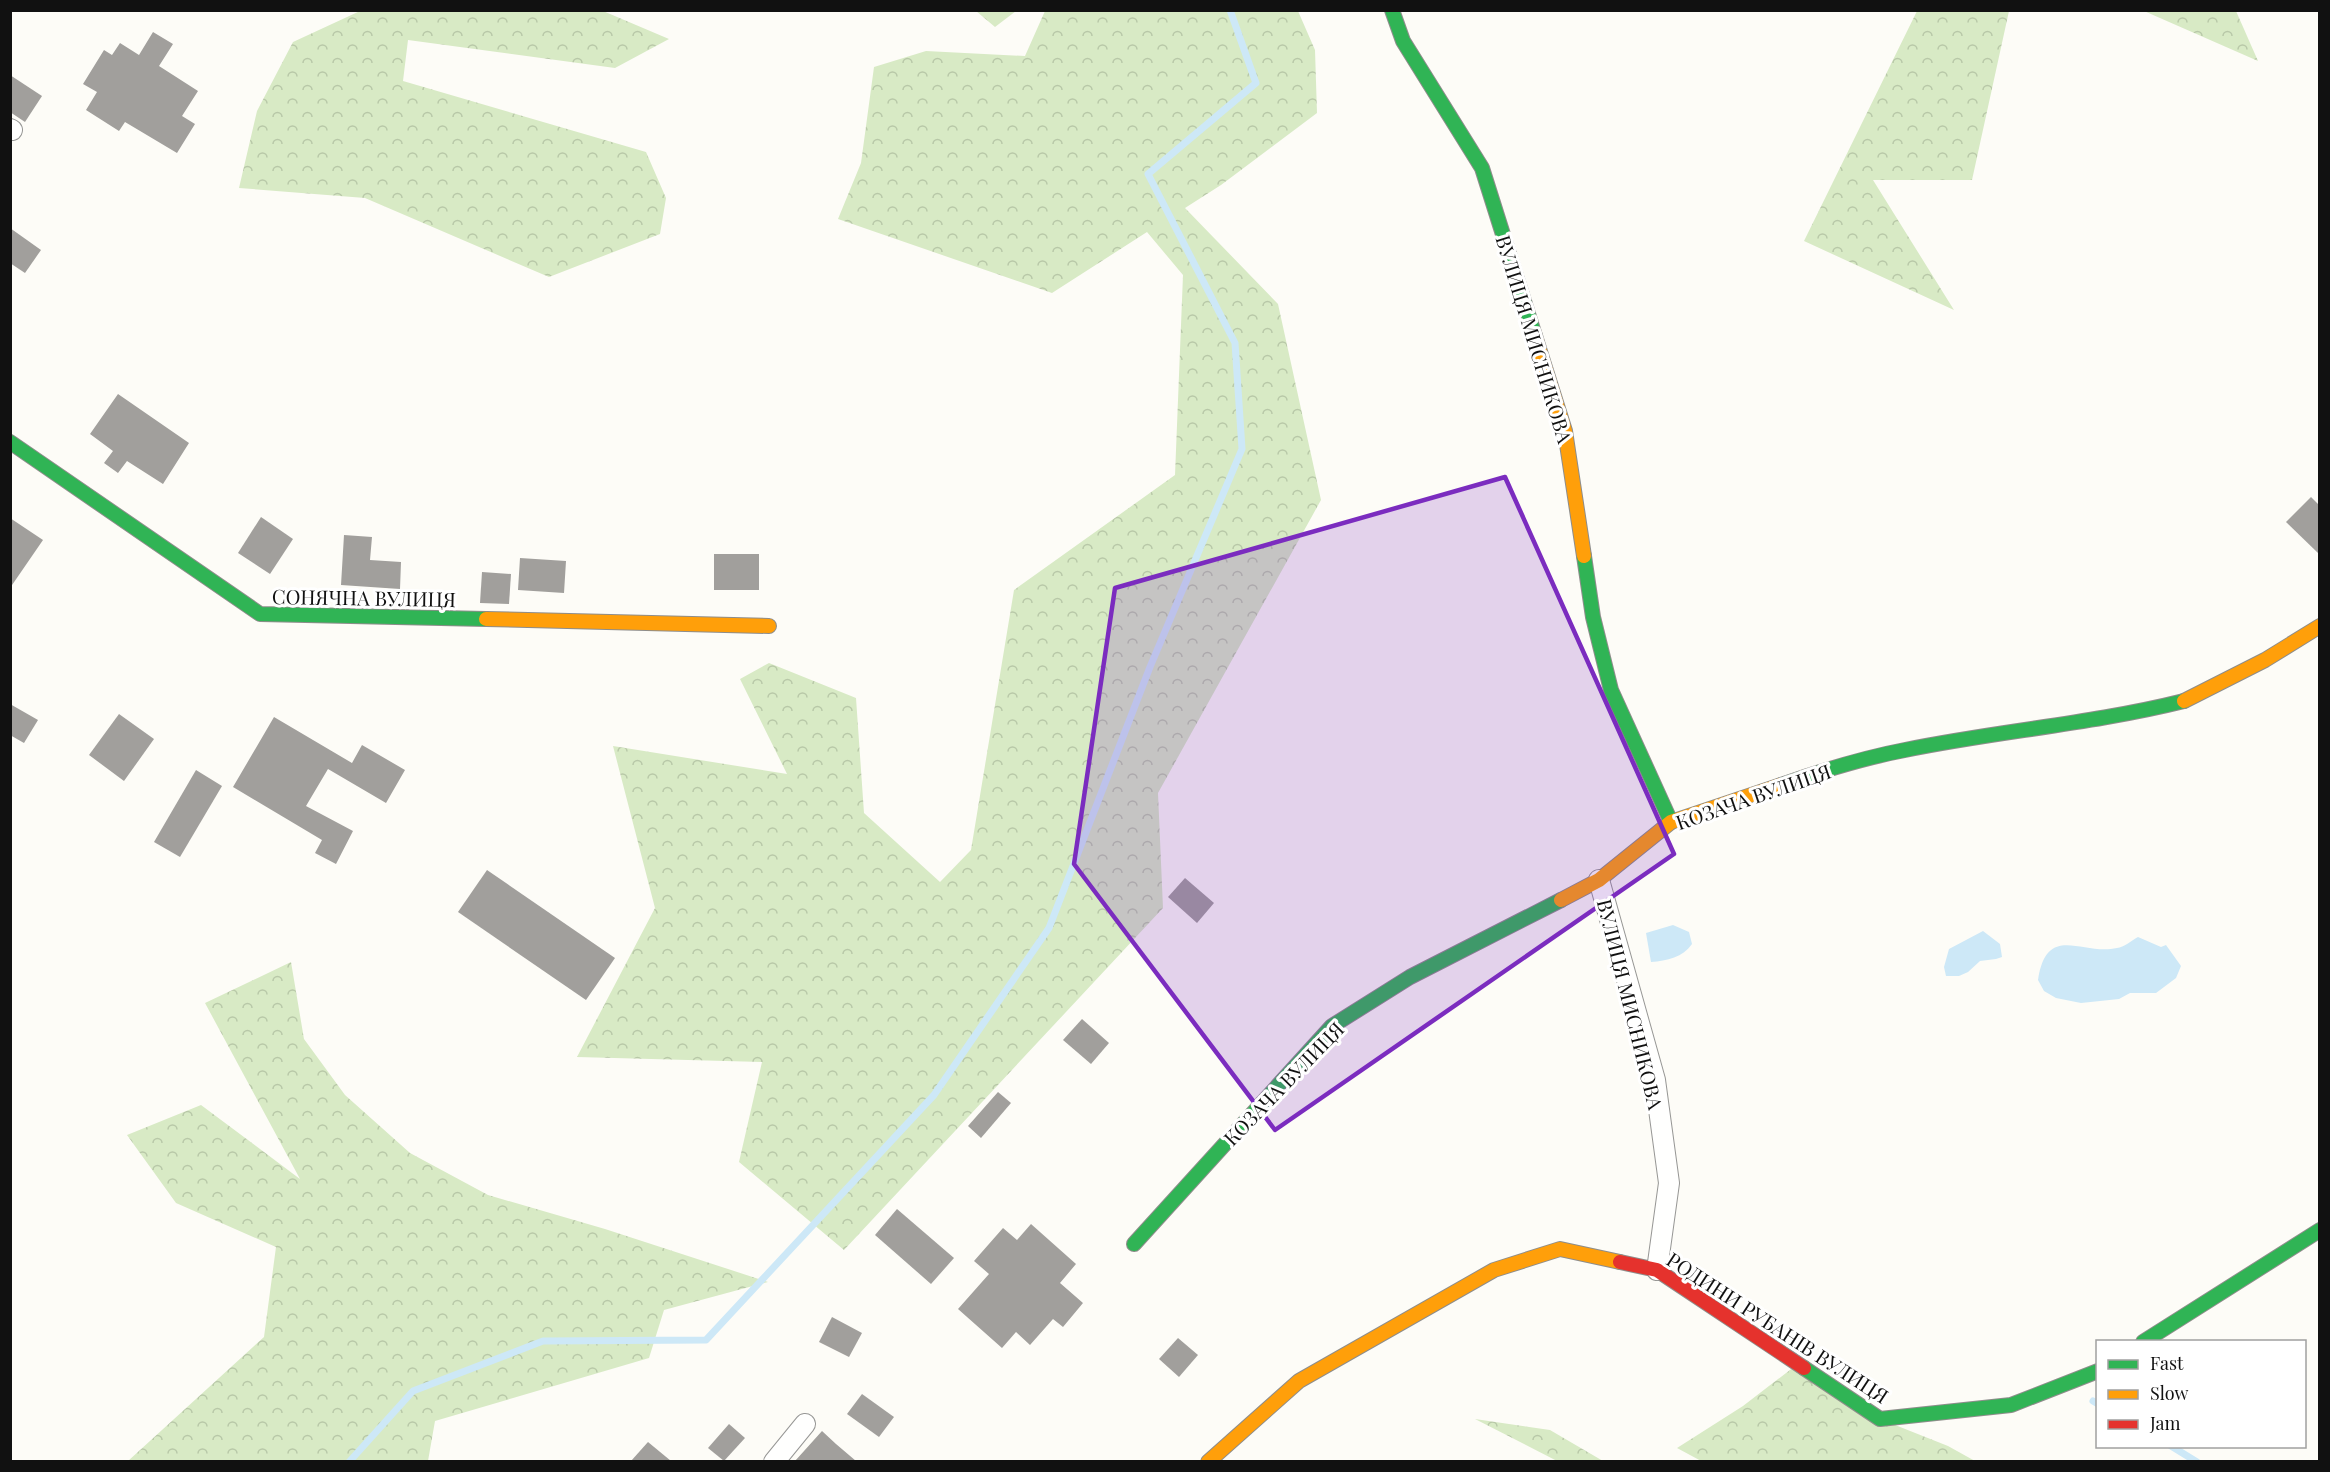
<svg xmlns="http://www.w3.org/2000/svg" width="2330" height="1472" viewBox="0 0 2330 1472" font-family="'Playfair Display',serif">
<style>
.forest{fill:url(#forest-crowns)}
.water{fill:#cde8f7}
.lines{fill:none;stroke-linecap:round;stroke-linejoin:round}
.stream{stroke:#cde8f7;stroke-width:7}
.building{fill:#a19f9c}
.street-casing{stroke:#979795;stroke-width:22}
.fast-casing{stroke:#8e8d8b;stroke-width:16}
.slow-casing{stroke:#8e8d8b;stroke-width:16}
.jam-casing{stroke:#8e8d8b;stroke-width:16}
.street{stroke:#fffffe;stroke-width:20}
.fast{stroke:#30b455;stroke-width:14}
.slow{stroke:#ff9f0a;stroke-width:14}
.jam{stroke:#e5322d;stroke-width:14}
.marked{fill:#7b2cbf;fill-opacity:0.2;stroke:#7b2cbf;stroke-width:4.5;stroke-linejoin:round}
.labels{text-anchor:middle;dominant-baseline:central;stroke-width:6;stroke-linejoin:round;paint-order:stroke}
.street-label{font-size:20px;fill:#111;stroke:#fff}
</style>
<defs>
<pattern id="forest-crowns" width="20" height="18" patternUnits="userSpaceOnUse" patternTransform="scale(1.5)"><rect width="20" height="18" fill="#d8eac5"/><path d="M2 6a3 3 0 1 1 6 0M12 15a3 3 0 1 1 6 0" fill="none" stroke="#b8c8a8"/></pattern>
</defs>
<rect width="100%" height="100%" fill="#fdfcf7"/>
<g class="forest">
<path d="M360,11H603L669,39L615,68L408,40L403,81L646,152L666,198L660,234L549,277L365,198L239,188L257,111L293,42Z"/>
<path d="M976,11H1016L995,27Z"/>
<path d="M1045,11H1298L1315,50L1317,113L1221,185L1185,208L1278,304L1321,500L1158,793L1163,908L844,1250L739,1162L762,1062L577,1057L655,908L613,746L787,774L740,679L769,663L856,698L864,813L940,882L971,850L1014,590L1175,475L1183,275L1147,232L1052,293L838,219L861,163L874,67L926,51L1025,56Z"/>
<path d="M1917,11H2009L1972,180H1873L1954,310L1804,241Z"/>
<path d="M2144,11H2236L2258,61Z"/>
<path d="M291,962L304,1039L345,1095L410,1153L488,1195L605,1229L768,1282L664,1310L649,1358L435,1421L428,1461H128L264,1337L276,1247L176,1203L127,1135L201,1105L300,1179L205,1003Z"/>
<path d="M1799,1363L1880,1419L1948,1446L1975,1461L1703,1462L1677,1448L1743,1406Z"/>
<path d="M1475,1419L1550,1430L1603,1461H1557Z"/>
</g>
<g class="water">
<path d="M1673,925L1689,932L1692,944C1683,957 1667,961 1651,962L1646,933Z"/>
<path d="M1983,931L2000,944L2002,957L1996,959L1980,961L1968,972L1959,976H1946L1944,967L1949,949Z"/>
<path d="M2138,937L2161,947L2166,945L2181,966L2176,978L2156,993H2130L2119,999L2081,1003L2056,998L2044,991L2038,980C2047,922 2082,956 2117,948C2124,947 2131,941 2138,937Z"/>
</g>
<g class="lines">
<g class="stream">
<path d="M2093,1401L2098,1404"/>
<path d="M2171,1446L2197,1462"/>
<path d="M349,1462L413,1391L543,1341L706,1340L934,1095L1049,928L1150,667L1242,449L1235,343L1148,174L1256,83L1230,10"/>
</g>
</g>
<g class="building">
<path d="M153,32L173,44L159,66L198,91L182,116L195,124L177,153L125,122L119,131L86,110L97,92L83,84L104,50L112,55L120,43L139,55Z"/>
<path d="M10,75L42,96L25,122L10,112Z"/>
<path d="M10,228L41,250L25,273L10,263Z"/>
<path d="M118,394L189,443L163,484L127,461L118,473L104,463L113,451L90,434Z"/>
<path d="M2311,497L2319,505V554L2286,522Z"/>
<path d="M261,517L293,539L270,574L238,553Z"/>
<path d="M10,518L43,540L10,588Z"/>
<path d="M344,535L372,537L370,560L401,562L400,589L341,585Z"/>
<rect x="714" y="554" width="45" height="36"/>
<path d="M520,558L566,561L564,593L518,590Z"/>
<path d="M482,572L511,574L509,604L480,603Z"/>
<path d="M10,704L38,720L24,743L10,735Z"/>
<path d="M119,714L154,739L124,781L89,755Z"/>
<path d="M274,717L352,763L362,745L405,770L386,803L328,769L306,806L353,831L336,864L315,853L322,840L233,787Z"/>
<path d="M196,770L222,786L180,857L154,842Z"/>
<path d="M487,870L615,958L586,1000L458,912Z"/>
<path d="M1185,878L1214,903L1197,923L1168,897Z"/>
<path d="M1082,1019L1109,1043L1091,1064L1063,1040Z"/>
<path d="M998,1092L1011,1103L981,1138L968,1126Z"/>
<path d="M897,1209L954,1258L931,1284L875,1235Z"/>
<path d="M1031,1224L1076,1264L1060,1283L1083,1303L1063,1327L1053,1319L1030,1345L1016,1332L1002,1348L958,1309L989,1274L974,1261L1003,1228L1017,1240Z"/>
<path d="M832,1317L862,1333L849,1357L819,1342Z"/>
<path d="M1178,1338L1198,1355L1179,1377L1159,1359Z"/>
<path d="M862,1394L894,1417L879,1437L847,1414Z"/>
<path d="M729,1424L745,1438L724,1461L708,1448Z"/>
<path d="M822,1431L836,1444L856,1461H795Z"/>
<path d="M648,1442L671,1461H631Z"/>
</g>
<g class="lines">
<g class="street-casing">
<g id="street">
<path d="M10,129L12,130"/>
<path d="M1599,880L1655,1080L1669,1183L1657,1270"/>
<path d="M774,1462L805,1424"/>
</g>
</g>
<g class="fast-casing">
<g id="fast">
<path d="M1392,10L1403,41L1482,168L1535,336"/>
<path d="M10,442L260,614L486,619"/>
<path d="M1584,556L1593,617L1611,690L1671,822"/>
<path d="M1781,785C1821,771 1863,758 1905,750C1997,731 2092,724 2184,701"/>
<path d="M1134,1244L1332,1026L1410,977L1561,900"/>
<path d="M2143,1342L2320,1230"/>
<path d="M1804,1368L1880,1419L2011,1405L2098,1371"/>
</g>
</g>
<g class="slow-casing">
<g id="slow">
<path d="M1535,336L1565,431L1584,556"/>
<path d="M486,619L769,626"/>
<path d="M2184,701L2265,660L2320,626"/>
<path d="M1561,900L1599,880L1671,822L1781,785"/>
<path d="M1208,1462L1299,1381L1494,1270L1560,1249L1620,1262"/>
</g>
</g>
<g class="jam-casing">
<path id="jam" d="M1620,1262L1657,1270L1804,1368"/>
</g>
<use href="#street" class="street"/>
<use href="#fast" class="fast"/>
<use href="#slow" class="slow"/>
<use href="#jam" class="jam"/>
</g>
<path class="marked" d="M1505,477L1674,854L1275,1130L1074,864L1115,588Z"/>
<g class="labels">
<g class="street-label">
<text transform="translate(1535 339) rotate(73)">ВУЛИЦЯ МИСНИКОВА</text>
<text transform="translate(364 597) rotate(1)">СОНЯЧНА ВУЛИЦЯ</text>
<text transform="translate(1753 796) rotate(-19)">КОЗАЧА ВУЛИЦЯ</text>
<text transform="translate(1631 1004) rotate(76)">ВУЛИЦЯ МИСНИКОВА</text>
<text transform="translate(1283 1083) rotate(-46)">КОЗАЧА ВУЛИЦЯ</text>
<text transform="translate(1778 1327) rotate(33)">РОДИНИ РУБАНІВ ВУЛИЦЯ</text>
</g>
</g>
<rect width="2330" height="1472" fill="none" stroke="#111111" stroke-width="24"/>
<rect x="2096" y="1340" width="210" height="108" fill="#ffffff" stroke="#a0a0a0" stroke-width="1.5"/>
<rect x="2108" y="1360" width="30" height="9" fill="#30b455" stroke="#a0a0a0" stroke-width="1.5"/>
<text x="2150" y="1370" font-size="18" fill="#111111">Fast</text>
<rect x="2108" y="1390" width="30" height="9" fill="#ff9f0a" stroke="#a0a0a0" stroke-width="1.5"/>
<text x="2150" y="1400" font-size="18" fill="#111111">Slow</text>
<rect x="2108" y="1420" width="30" height="9" fill="#e5322d" stroke="#a0a0a0" stroke-width="1.5"/>
<text x="2150" y="1430" font-size="18" fill="#111111">Jam</text>
</svg>
